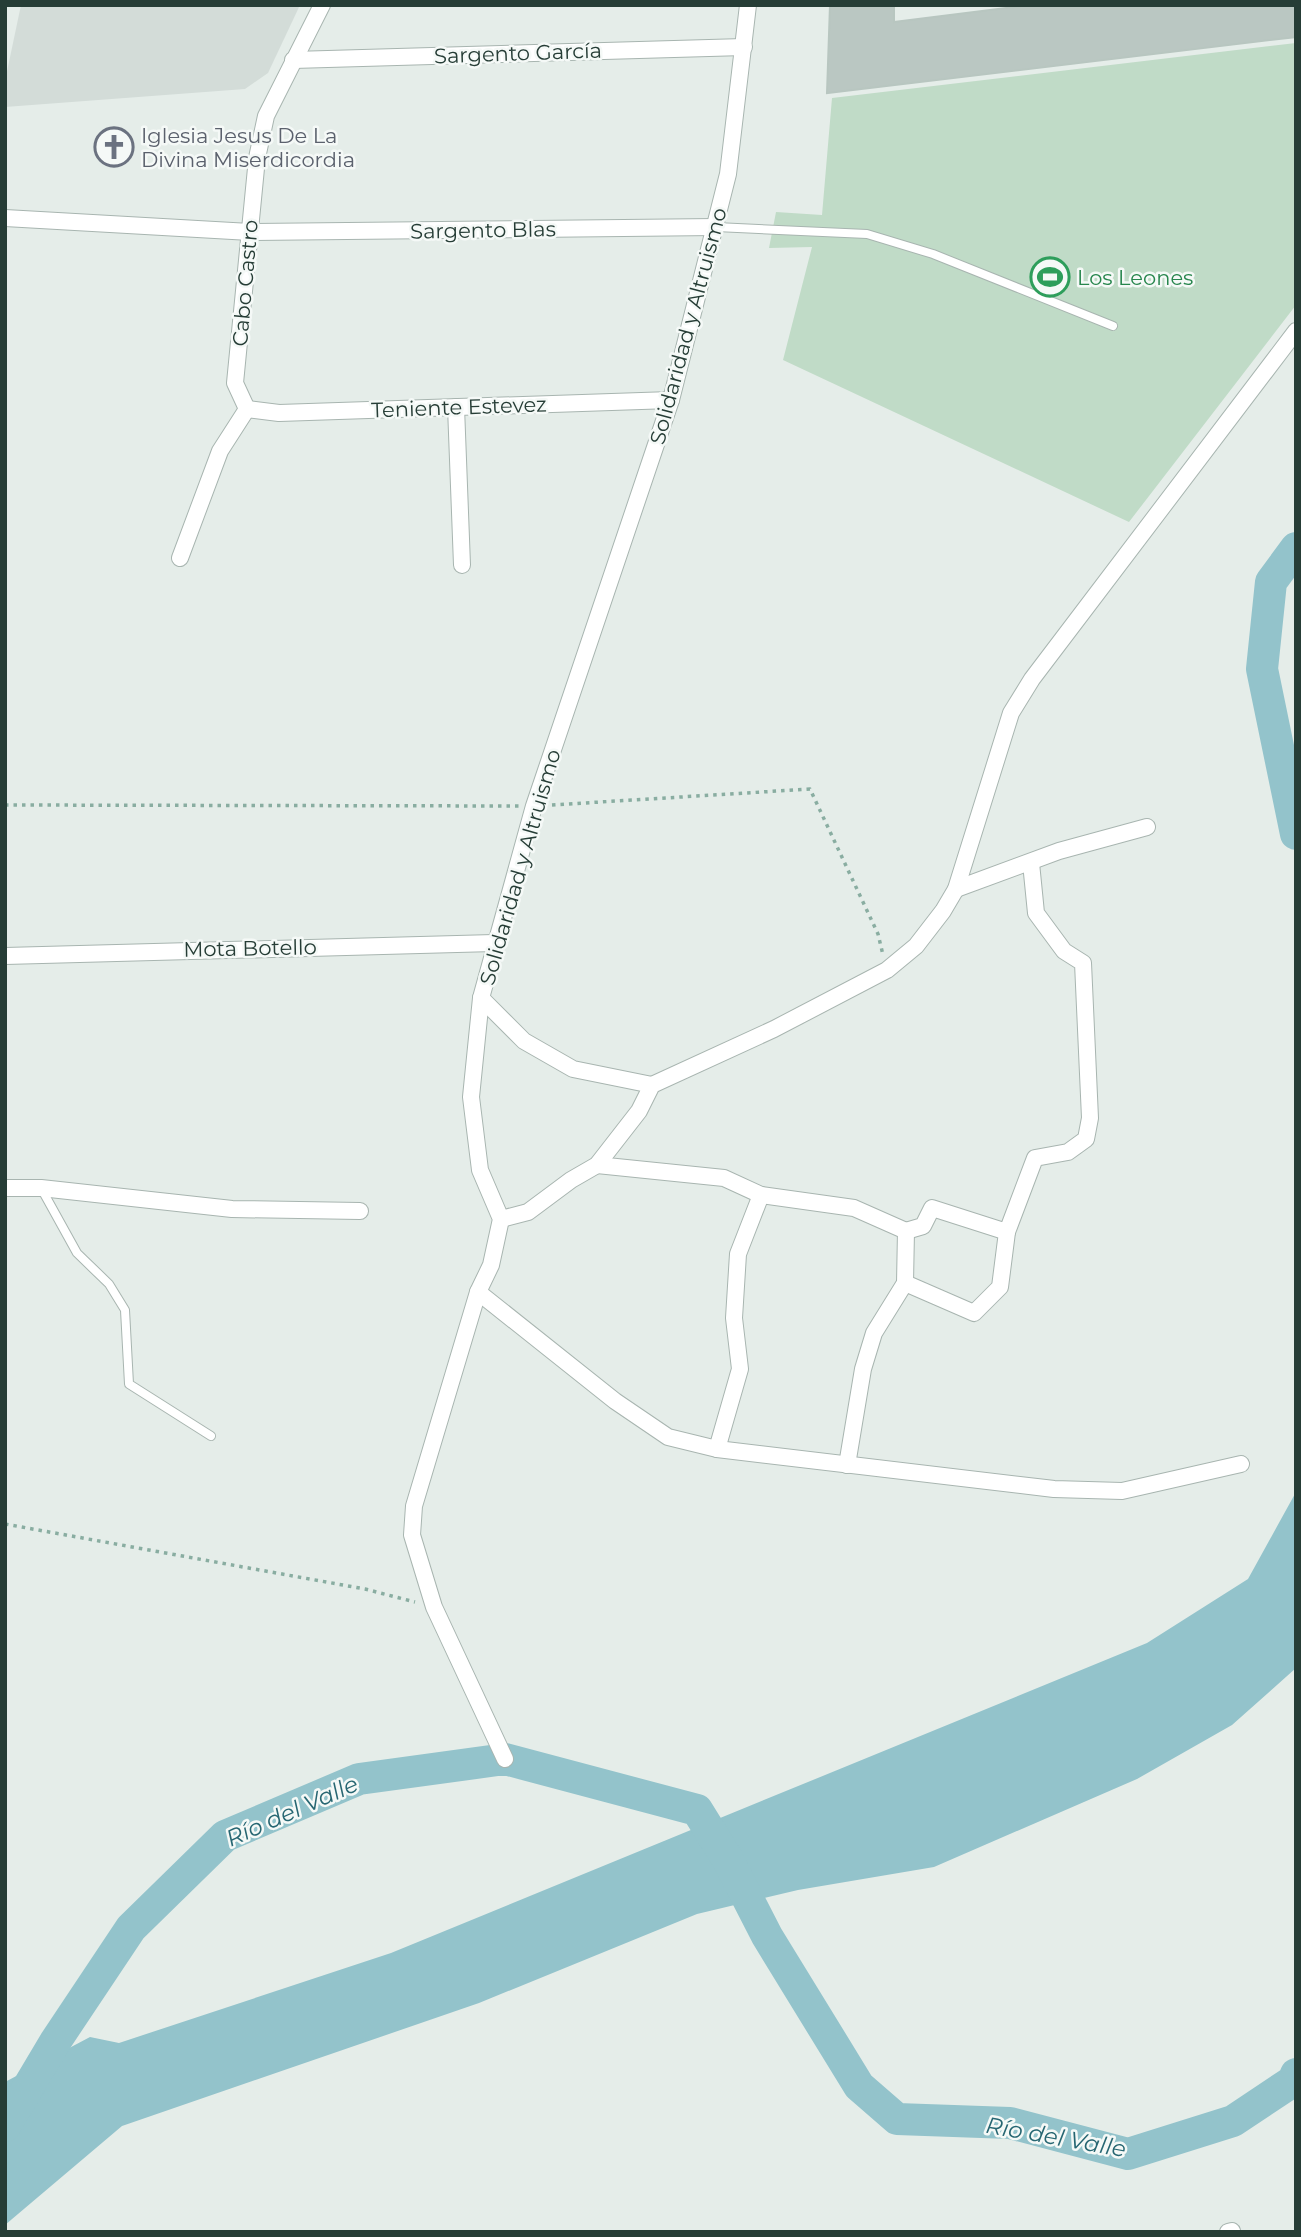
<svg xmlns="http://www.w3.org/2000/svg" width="1301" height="2237" viewBox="0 0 1301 2237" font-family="Montserrat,sans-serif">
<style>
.built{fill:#d3dcd8}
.green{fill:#c0dbc7}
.water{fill:#93c3cb}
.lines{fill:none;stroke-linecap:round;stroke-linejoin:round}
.river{stroke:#93c3cb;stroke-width:32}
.building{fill:#bac7c2;stroke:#b8c6c0;stroke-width:2}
.lane-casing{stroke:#a8b5b0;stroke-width:10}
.street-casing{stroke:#a8b5b0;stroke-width:18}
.path{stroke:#89ada1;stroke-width:3.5;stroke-dasharray:3.5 5;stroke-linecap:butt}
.lane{stroke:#fff;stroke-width:8}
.street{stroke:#fff;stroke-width:16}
.labels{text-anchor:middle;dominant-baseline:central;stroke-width:5;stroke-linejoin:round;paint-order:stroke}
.street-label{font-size:21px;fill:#263d36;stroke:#f5f9f7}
.worship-label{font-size:21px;fill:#5b616d;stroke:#f5f9f7;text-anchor:start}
.leisure-label{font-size:21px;fill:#27864d;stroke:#f5f9f7;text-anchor:start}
.water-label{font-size:23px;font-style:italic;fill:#266672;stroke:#f5f9f7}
</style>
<rect width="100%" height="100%" fill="#e5ede9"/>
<path class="built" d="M21,5H300L268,73L245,89L5,107V81Z"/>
<path class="green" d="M1296,43V305L1129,522L783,360L812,247L769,248L776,212L822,215L832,98Z"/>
<path class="water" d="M1296,1492V1668L1232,1725L1137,1779L934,1867L798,1890L697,1914L479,2003L122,2126L5,2225V2082L90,2037L119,2043L391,1953L1147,1643L1248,1579Z"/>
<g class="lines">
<g class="river">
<path d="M1296,548L1271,582L1262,669L1296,834"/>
<path d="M5,2126L55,2042L131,1928L225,1836L359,1779L505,1759L697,1810L728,1860L767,1936L859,2086L897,2119L1010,2123L1128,2154L1233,2121L1293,2081L1296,2074"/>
</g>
</g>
<path class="building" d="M830,5H894V22L1029,5H1296V37L827,93Z"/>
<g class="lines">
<g class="lane-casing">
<g id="lane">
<path d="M716,227L867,234L933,254L1113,326"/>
<path d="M41,1188L77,1253L109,1284L125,1310L129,1384L211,1436"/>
</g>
</g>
<g class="street-casing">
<g id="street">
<path d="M293,60L744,47"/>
<path d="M5,218L250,232L716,227"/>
<path d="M456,407L462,565"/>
<path d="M247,409L279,413L671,400"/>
<path d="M247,409L235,383L257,158L266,116L322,5"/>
<path d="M180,558L220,451L247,409"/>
<path d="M956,889L1059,851L1147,827"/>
<path d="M5,956L494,943"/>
<path d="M481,998L524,1041L573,1069L652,1085"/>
<path d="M597,1165L724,1178L761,1195L854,1208L906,1231L905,1283L874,1333L863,1369L847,1465"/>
<path d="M5,1188H41L232,1209L360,1211"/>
<path d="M501,1219L528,1212L571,1180L597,1165L639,1111L652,1085L774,1029L887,970L916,946L943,911L956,889L1011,713L1032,679L1296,331"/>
<path d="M906,1231L923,1226L932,1208L1007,1232L1035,1158L1068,1152L1086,1139L1090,1118L1083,963L1064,951L1036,913L1031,863"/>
<path d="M905,1283L974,1313L1000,1287L1007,1232"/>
<path d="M478,1292L615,1401L668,1437L717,1449L1054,1489L1122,1491L1241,1464"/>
<path d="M717,1449L740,1369L734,1318L738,1254L761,1195"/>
<path d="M505,1759L434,1607L412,1535L414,1506L478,1292L491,1265L501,1219L480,1170L471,1097L481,998L534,806L671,400L728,174L748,5"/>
<path d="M1228,2232L1232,2231"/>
</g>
</g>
<g class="path">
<path d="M5,646V649"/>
<path d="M5,805L519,806"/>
<path d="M552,805L810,789L878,934L883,955"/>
<path d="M5,1524L365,1589L415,1602"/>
</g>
<use href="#lane" class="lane"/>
<use href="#street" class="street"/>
</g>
<defs>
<g id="church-ring" transform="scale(2.0125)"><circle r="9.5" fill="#f5f9f7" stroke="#6b7280" stroke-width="1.5"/><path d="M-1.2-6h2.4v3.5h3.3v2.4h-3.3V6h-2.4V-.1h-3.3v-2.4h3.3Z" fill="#6b7280"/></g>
<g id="stadium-ring" transform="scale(2.0125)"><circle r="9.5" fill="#f5f9f7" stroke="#2e9e5b" stroke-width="1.5"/><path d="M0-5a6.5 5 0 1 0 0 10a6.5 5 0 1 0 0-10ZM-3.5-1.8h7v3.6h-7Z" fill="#2e9e5b"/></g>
</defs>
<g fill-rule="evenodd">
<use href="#church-ring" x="114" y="147"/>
<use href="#stadium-ring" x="1050" y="277"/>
</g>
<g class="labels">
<g class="street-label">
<text transform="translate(518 53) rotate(-2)">Sargento García</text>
<text transform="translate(483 230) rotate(-1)">Sargento Blas</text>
<text transform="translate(245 283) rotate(-85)">Cabo Castro</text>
<text transform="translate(688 326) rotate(-75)">Solidaridad y Altruismo</text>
<text transform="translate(459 407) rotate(-2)">Teniente Estevez</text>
<text transform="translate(520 867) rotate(-74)">Solidaridad y Altruismo</text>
<text transform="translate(250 948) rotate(-1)">Mota Botello</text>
</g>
<g class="worship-label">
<text x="141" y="135">Iglesia Jesus De La<tspan x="141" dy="24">Divina Miserdicordia</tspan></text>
</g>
<g class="leisure-label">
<text x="1077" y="277">Los Leones</text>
</g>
<g class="water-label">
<text transform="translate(292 1811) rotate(-24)">Río del Valle</text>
<text transform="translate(1056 2137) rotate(10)">Río del Valle</text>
</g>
</g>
<rect width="1301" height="2237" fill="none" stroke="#263d36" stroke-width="14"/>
</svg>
